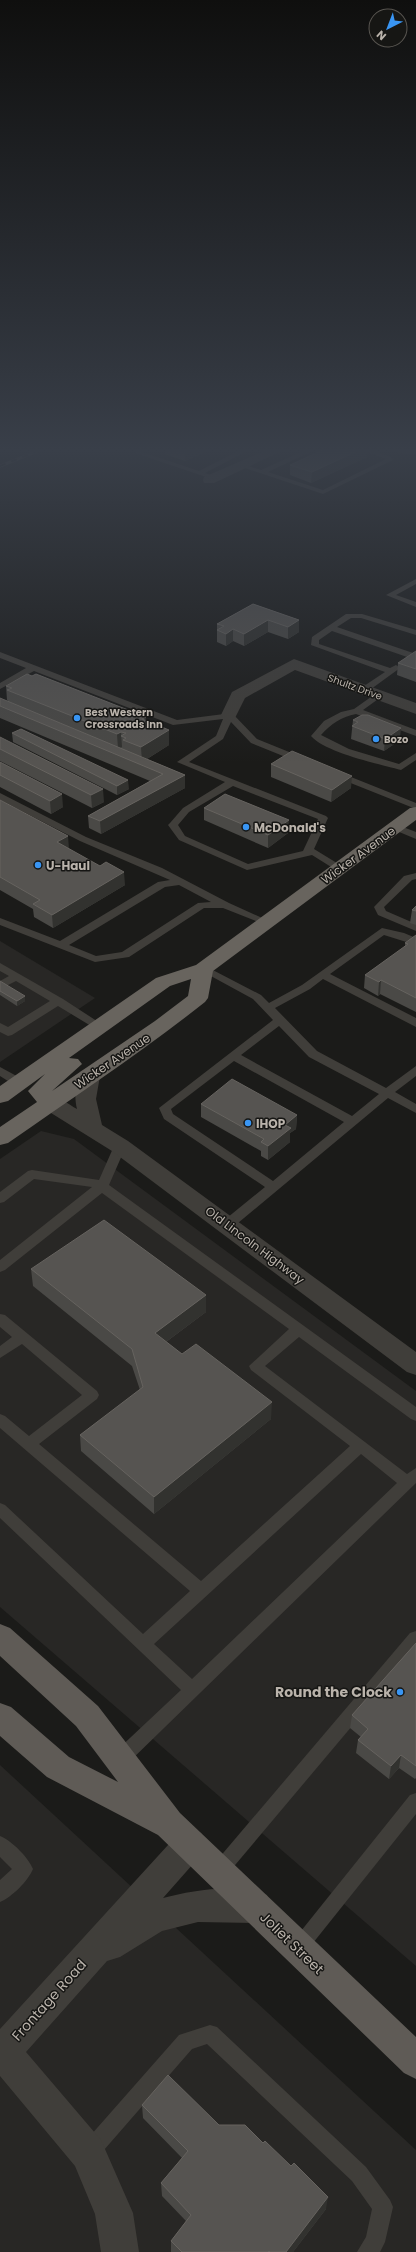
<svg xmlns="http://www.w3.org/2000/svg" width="416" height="2252" viewBox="0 0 416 2252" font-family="Poppins,sans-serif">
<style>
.built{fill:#282725}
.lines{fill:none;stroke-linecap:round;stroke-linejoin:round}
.service{fill:#403e3a;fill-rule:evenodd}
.minor{fill:#403e3a;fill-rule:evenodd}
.primary{fill:#5f5b56;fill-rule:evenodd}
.trunk{fill:#68645e;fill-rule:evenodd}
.rail-casing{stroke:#55524d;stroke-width:3}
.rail{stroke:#161614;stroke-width:2;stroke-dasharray:6;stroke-linecap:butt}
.wall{fill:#4a4946}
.shaded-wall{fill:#32322f}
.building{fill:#565451;stroke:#66635f}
.poi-dot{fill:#3995f3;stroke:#161614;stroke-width:1.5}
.labels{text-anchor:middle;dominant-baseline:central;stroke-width:3;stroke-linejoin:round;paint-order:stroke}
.far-street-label{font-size:10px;fill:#bab3ab;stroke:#161614}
.far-poi-label{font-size:10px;font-weight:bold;fill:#bab3ab;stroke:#161614;text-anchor:start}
.poi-label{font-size:12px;font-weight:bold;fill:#bab3ab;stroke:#161614;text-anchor:start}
.street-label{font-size:12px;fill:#bab3ab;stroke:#161614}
.near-poi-label{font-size:14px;font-weight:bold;fill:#bab3ab;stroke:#161614;text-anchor:end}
.near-street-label{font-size:14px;fill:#bab3ab;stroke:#161614}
</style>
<rect width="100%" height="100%" fill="#1b1b19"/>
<g class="built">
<path d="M0,941L95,998L0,1062Z"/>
<path d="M41,1131L74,1139L416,1391V1966L0,1607V1159Z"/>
<path d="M0,1765L416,2150V2252H0Z"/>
</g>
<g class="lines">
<g class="service">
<path d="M138,448H146L142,452L199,471L244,448H253L205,473L217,477L219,478L215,480L135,453L134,452Z"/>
<path d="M310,448H319L268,472L323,490L386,459L356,448H366L391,457L393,460L323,494L239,466L242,464L261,470Z"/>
<path d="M416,579V584L396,595L416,602V607L386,595Z"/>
<path d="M346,614H362L416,630V635L361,618H351L337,627L416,654V658H410L332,631L319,640V644L390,668L396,665L400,668L367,692H361V688L385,672L311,645L312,637Z"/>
<path d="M0,652L177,720L232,713L257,739L304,758V762H298L251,743L231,722L223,739L189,762L326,816L328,818L314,849L345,868L340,871L336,870L312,855L247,870L179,840L168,825L170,823L183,808L225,782L177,762L216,736L223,719L173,725L34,671L0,689V683L26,668L0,658ZM233,786L318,819L303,851L248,864L185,836L178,825L189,812Z"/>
<path d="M378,692L381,693V697L363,710L416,730V736L356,714C341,717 331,724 321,735L349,749L399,764L416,753V760L401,770C379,764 326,753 311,736L324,721L341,712L354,709Z"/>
<path d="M336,771L416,803V809L333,776L331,774Z"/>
<path d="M0,793L86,837L162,868L229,903L271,922L266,925L223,908H204L129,957L95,962L0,925V918L60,941L158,882L170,880L80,841L0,800ZM179,885L211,902L198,903L122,952L96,956L69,945L165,887Z"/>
<path d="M395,824L416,832V839L392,829L390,827Z"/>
<path d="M416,873V879L412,880L384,907L386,911L416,924V931L378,915L374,907L404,876Z"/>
<path d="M382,928L404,933L416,938V945L384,935L330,974L416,1018V1027L323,979L310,989L275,1008L317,1051L386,1088L416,1066V1076L395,1092L416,1104V1113L388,1098L232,1228H222L221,1225L222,1222L265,1187L164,1119L159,1108L273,1020L253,999L198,969L199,967H207L261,995L269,1003L302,985ZM279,1026L309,1057L379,1094L352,1116L241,1055ZM234,1061L344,1122L273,1181L173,1114L171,1109Z"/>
<path d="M0,963L63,999L106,1027L104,1029H96L58,1006L12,1035L8,1036L0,1032V1023L8,1027L50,1001L16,981L0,989V981L9,976L0,971Z"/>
<path d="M0,1067L24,1080L26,1083L24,1086H16L0,1076Z"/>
<path d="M120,1142L126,1146L109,1185L416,1407V1421L411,1419L299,1337L265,1366L407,1474L416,1468V1483L126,1765L120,1767L114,1765L112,1759L114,1753L181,1690L0,1518V1503L5,1505L143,1634L190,1591L0,1428V1414L5,1416L29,1436L82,1395L22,1344L0,1358V1346L12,1337L0,1327V1314L5,1315L97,1391L99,1395L97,1399L39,1444L201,1581L350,1446L251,1370L249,1366L289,1329L102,1193L5,1270L0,1272V1260L92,1187L34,1179L4,1202L0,1203V1192L28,1171L32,1170L99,1180L114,1146ZM361,1454L397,1483L192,1679L154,1644Z"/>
<path d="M416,1631V1650L225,1877L219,1880L213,1877L210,1871L213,1865L410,1633Z"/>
<path d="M416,1793V1814L305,1953L299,1956L293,1953L290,1947L293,1941L410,1795Z"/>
<path d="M0,1836C12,1841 28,1857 33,1869C28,1881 12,1897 0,1902V1880L12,1869L0,1857Z"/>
<path d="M210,2025L217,2027L366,2167L390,2200L393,2207L385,2242L380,2252H357L366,2237L372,2209L352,2181L207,2044L192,2049L97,2158L90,2161L83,2158L80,2151L83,2144L179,2035Z"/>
</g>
<g class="minor">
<path d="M271,448H288L214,483H204L203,480L204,477Z"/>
<path d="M388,448H416V455L394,452Z"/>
<path d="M294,659L416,703V714L295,670L245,698L235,718H223L221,715L232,692Z"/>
<path d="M89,1069L97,1071L100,1076L96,1099L102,1125L128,1141L416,1352V1375L407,1372L112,1151L43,1108L40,1103L43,1098C57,1094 65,1102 77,1109C74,1097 75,1082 81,1071Z"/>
<path d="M190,1828L201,1833L206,1844L201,1855L163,1898C194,1890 236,1883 267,1895L271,1907L267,1919L255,1923L198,1922L162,1931L120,1957L107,1961L26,2052L101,2140L133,2213L139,2252H101L95,2214L75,2166L0,2076V2029L179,1833Z"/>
</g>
<path class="primary" d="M0,1624L10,1628L98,1706L180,1813L416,2037V2079L404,2073L158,1835L47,1777L0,1736V1703L11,1707L69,1757L118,1782L76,1726L0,1656Z"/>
<path class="trunk" d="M416,807V820L213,971L208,998L205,1002C142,1052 74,1097 8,1143L0,1145V1127L37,1102L28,1091L45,1074L8,1101L0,1103V1086L156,978L196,965L410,808ZM191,979L188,996L155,1021L52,1091L82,1064L78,1059L69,1058L170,986Z"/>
<g class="rail-casing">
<path id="rail" d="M0,466L45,448"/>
</g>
<use href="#rail" class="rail"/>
</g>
<g class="wall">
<path d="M165,448H214L185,461L165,454Z"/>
<path d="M327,448H367V457L311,483L290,475V465Z"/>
<path d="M253,604L299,620V632L288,639L268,632L244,646L233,641L226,646L217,642V624Z"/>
<path d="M416,651V682L397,675L398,663Z"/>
<path d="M6,686L147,721L169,745L147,759L185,775V788L101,834L89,828L88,816L150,781L0,718V698L8,702V701L7,700Z"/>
<path d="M353,720L400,740L384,751L351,739Z"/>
<path d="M12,733L129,789L117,795L13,742Z"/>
<path d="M0,737L104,802L92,808L0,761Z"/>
<path d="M0,762L63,807L51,814L0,787Z"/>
<path d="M271,764L351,788L331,802L271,777Z"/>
<path d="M0,800L69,849L125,885L53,928L34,917L33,909L0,890Z"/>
<path d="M204,808L288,833L268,848L204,820Z"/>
<path d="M416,906V925L410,923L412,910Z"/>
<path d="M416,935V1012L380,994L378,996L364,988L365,975L405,947V943Z"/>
<path d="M0,981L25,1001L17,1006L0,995Z"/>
<path d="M201,1104L297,1115L296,1129L290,1133V1142L268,1160L261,1156V1151L201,1117Z"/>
<path d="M31,1269L206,1295V1312L166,1342L182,1354L271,1419L154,1514L81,1451L80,1435L140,1390L132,1366L33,1286Z"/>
<path d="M416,1643V1778L415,1779L399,1768L389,1779L356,1753L358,1740L361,1737L350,1728L352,1715Z"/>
<path d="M142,2105L219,2125L326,2209L293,2252H171V2241L186,2221L162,2196L161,2183L182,2158L143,2118Z"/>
</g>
<g class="shaded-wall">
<path d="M189,448H214L185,461V450Z"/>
<path d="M364,448H367V457L311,483L312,472Z"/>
<path d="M268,620V632L244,646V634Z"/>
<path d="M299,620V632L288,639V627Z"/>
<path d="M233,629V641L226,646V634Z"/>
<path d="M146,717L147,731L142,719Z"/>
<path d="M401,728L400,740L384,751L385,739Z"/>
<path d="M169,730V745L142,762L141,747Z"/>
<path d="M121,732L122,747L118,749L117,734Z"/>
<path d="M185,775V788L101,834L100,821Z"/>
<path d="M352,776L351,788L331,802L332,790Z"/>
<path d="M128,780L129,789L117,795V786Z"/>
<path d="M103,789L104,802L92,808L91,795Z"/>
<path d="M62,794L63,807L51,814L50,801Z"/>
<path d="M289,820L288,833L268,848V835Z"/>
<path d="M68,836L69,849L57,842Z"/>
<path d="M124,872L125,885L53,928L52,915Z"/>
<path d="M381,980L380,994L378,996L379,982Z"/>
<path d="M25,996V1001L17,1006V1001Z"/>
<path d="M297,1115L296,1129L290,1133V1142L268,1160V1146L285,1125Z"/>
<path d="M206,1295V1312L155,1350V1333Z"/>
<path d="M272,1402L271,1419L154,1514V1497Z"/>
<path d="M401,1755L399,1768L389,1779L391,1766Z"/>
<path d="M328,2197L326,2209L293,2252H286Z"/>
</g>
<g class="building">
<path d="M179,448H189L185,450Z"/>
<path d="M327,448H364L312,472L290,465Z"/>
<path d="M253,604L299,620L288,627L268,620L244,634L233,629L226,634L217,630L224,626L217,624Z"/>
<path d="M416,651V669L398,663Z"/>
<path d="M27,674L32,676L36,674L146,717L142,719L169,730L141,747L123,740L126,738L121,736L126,733L121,732L117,734L7,690L12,688L6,686Z"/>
<path d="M0,698L185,775L100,821L88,816L163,774L0,706Z"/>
<path d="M362,715H368L401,728L385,739L352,726L358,722L353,720Z"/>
<path d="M21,729L128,780L117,786L12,733Z"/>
<path d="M0,737L103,789L91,795L0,749Z"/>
<path d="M292,751L352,776L332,790L271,764Z"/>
<path d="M0,762L62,794L50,801L0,775Z"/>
<path d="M225,794L289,820L268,835L204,808Z"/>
<path d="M0,800L68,836L57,842L100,866L106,862L124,872L52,915L33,904L40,900L0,877Z"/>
<path d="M416,906V911L412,910Z"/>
<path d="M416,935V998L381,980L379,982L365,975L408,944L405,943Z"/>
<path d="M0,981L25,996L17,1001L0,991Z"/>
<path d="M232,1079L297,1115L285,1125L291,1128L268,1146L261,1142L264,1139L201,1104Z"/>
<path d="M104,1220L206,1295L155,1333L182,1354L196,1344L272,1402L154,1497L80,1435L143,1387L132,1349L31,1269Z"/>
<path d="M416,1643V1766L401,1755L391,1766L358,1740L368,1729L352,1715Z"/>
<path d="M168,2075L219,2125H245L263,2143L265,2141L291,2166L294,2163L328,2197L286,2252H270L269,2251L268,2252H182L171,2241L191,2215L161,2183L188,2151L142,2105Z"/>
</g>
<linearGradient id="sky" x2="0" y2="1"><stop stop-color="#0f0f0e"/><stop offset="0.59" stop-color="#393f49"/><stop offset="1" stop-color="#393f49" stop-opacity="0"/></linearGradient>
<rect width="416" height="763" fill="url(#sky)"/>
<g class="poi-dot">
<circle cx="77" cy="718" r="4"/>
<circle cx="376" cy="739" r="4"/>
<circle cx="246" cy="827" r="4"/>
<circle cx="38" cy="865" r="4"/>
<circle cx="248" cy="1123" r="4"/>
<circle cx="400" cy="1692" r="4"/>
</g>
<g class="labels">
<g class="far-street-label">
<text transform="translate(355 687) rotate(20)">Shultz Drive</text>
</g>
<g class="far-poi-label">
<text x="85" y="712">Best Western<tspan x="85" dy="12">Crossroads Inn</tspan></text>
<text x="384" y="739">Bozo</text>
</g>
<g class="poi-label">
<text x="254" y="827">McDonald's</text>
<text x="46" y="865">U-Haul</text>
<text x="256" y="1123">IHOP</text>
</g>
<g class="street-label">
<text transform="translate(358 855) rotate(-36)">Wicker Avenue</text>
<text transform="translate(112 1061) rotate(-34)">Wicker Avenue</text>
<text transform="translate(255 1245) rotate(37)">Old Lincoln Highway</text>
</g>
<g class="near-poi-label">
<text x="392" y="1692">Round the Clock</text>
</g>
<g class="near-street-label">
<text transform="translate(292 1943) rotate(44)">Joliet Street</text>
<text transform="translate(49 2000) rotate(-48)">Frontage Road</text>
</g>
</g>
<g transform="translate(388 28) rotate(222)"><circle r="19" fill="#161614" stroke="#585550"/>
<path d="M0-3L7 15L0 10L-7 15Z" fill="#3995f3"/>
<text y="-6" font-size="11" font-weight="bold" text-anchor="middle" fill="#bab3ab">N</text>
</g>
</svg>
